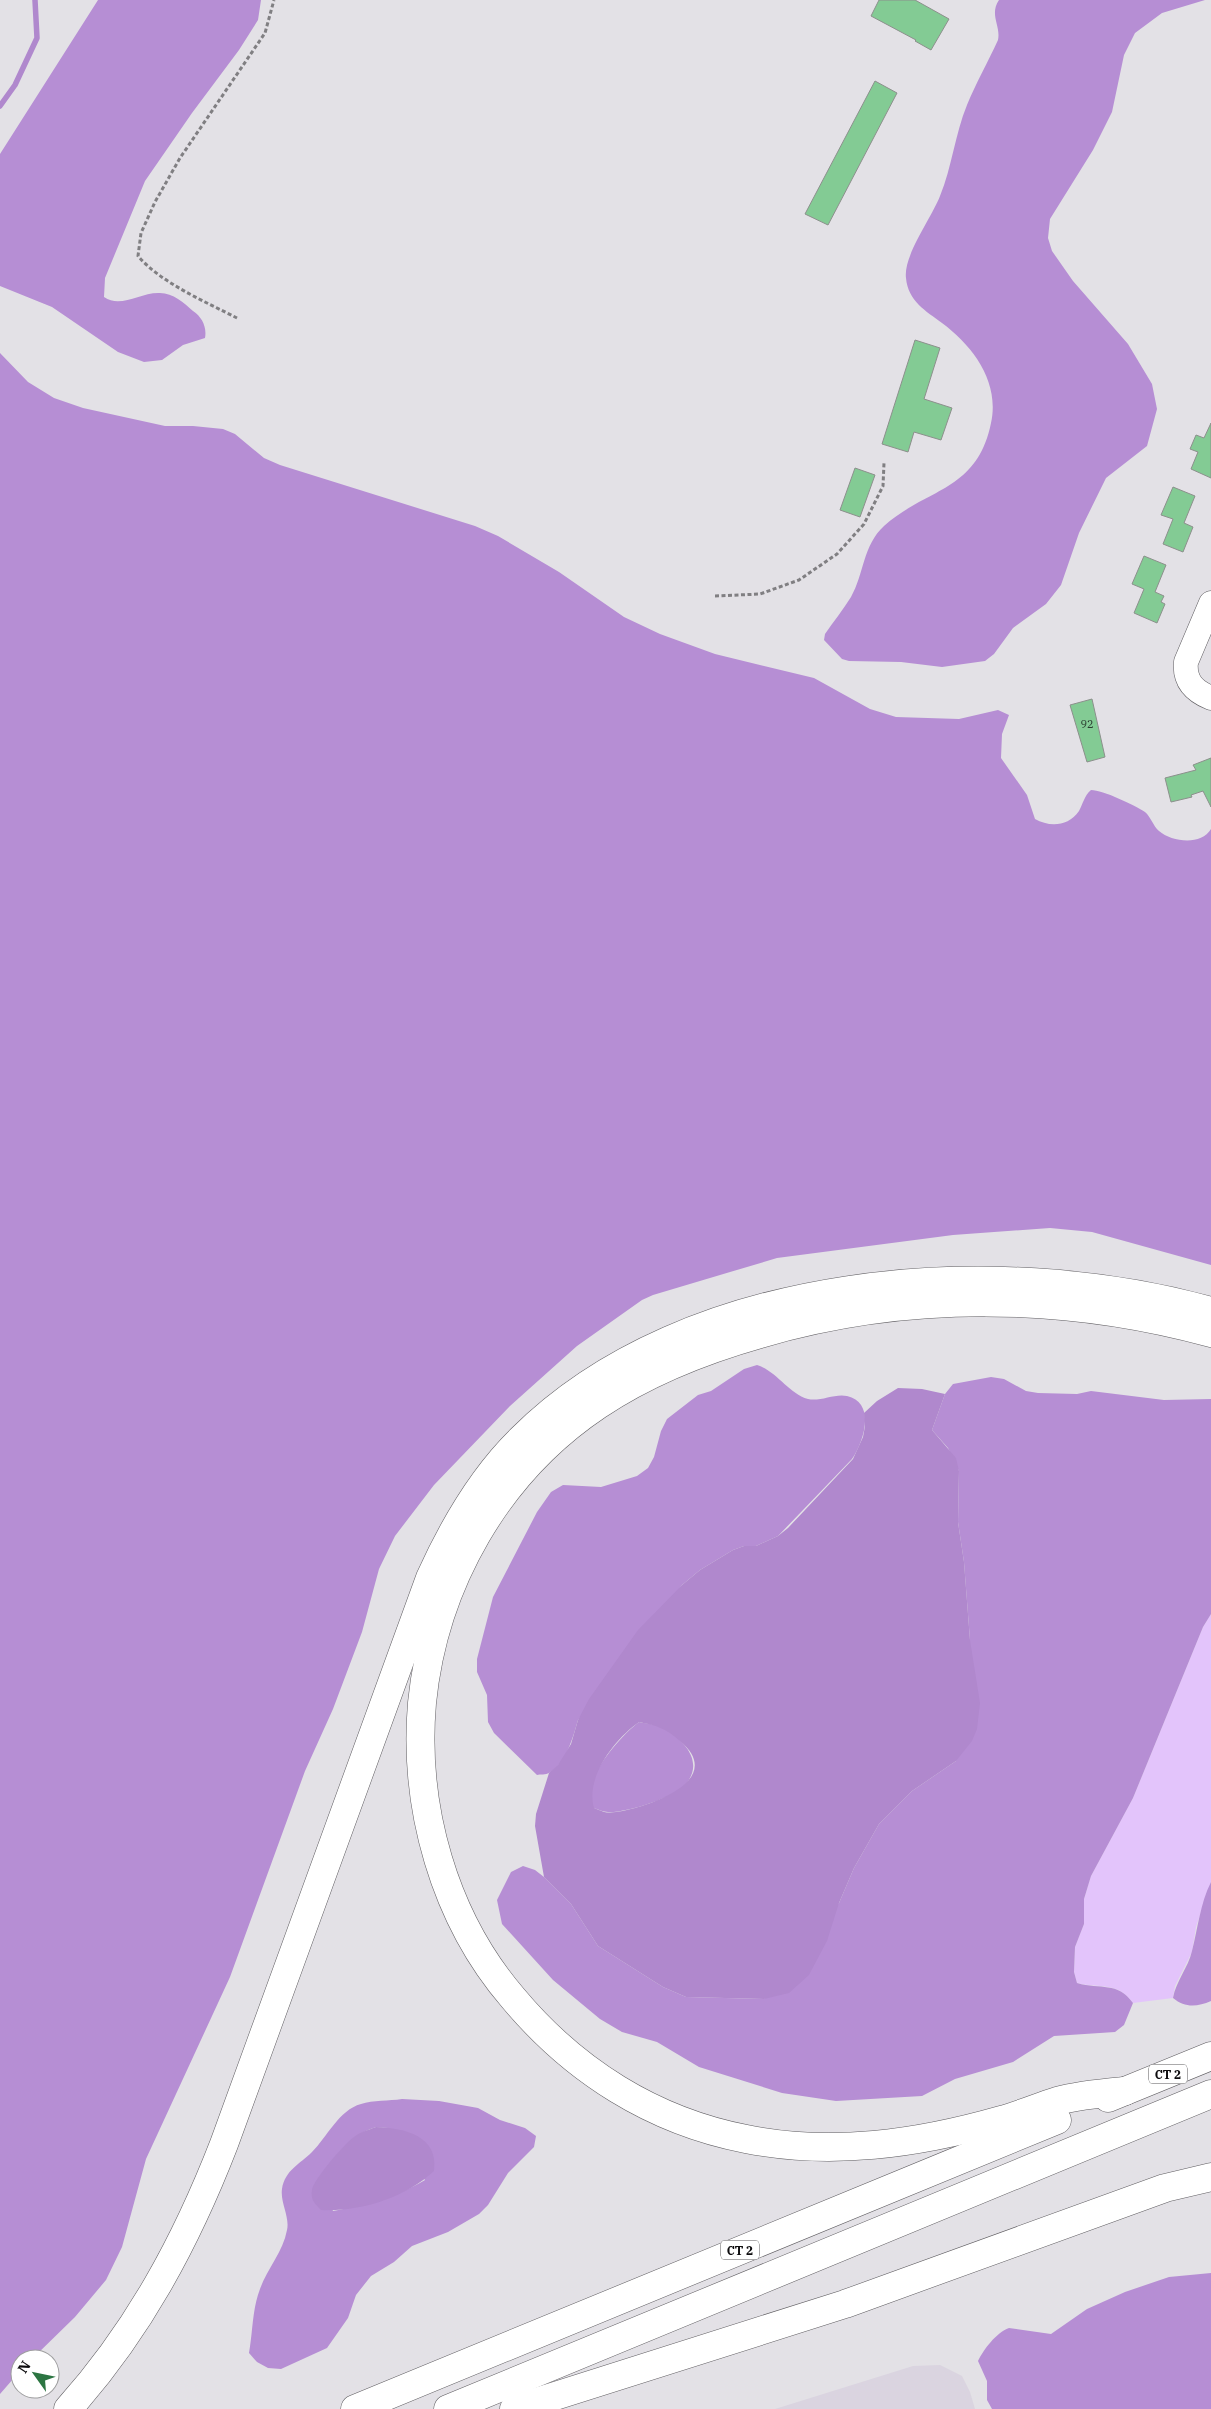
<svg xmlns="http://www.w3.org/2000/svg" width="1211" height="2409" viewBox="0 0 1211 2409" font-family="'IBM Plex Serif',serif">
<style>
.built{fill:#dad4e0}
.green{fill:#e3c4fb}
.forest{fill:#b68ed4;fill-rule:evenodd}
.water{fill:#b088cd;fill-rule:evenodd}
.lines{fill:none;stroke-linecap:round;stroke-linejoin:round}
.stream{stroke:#b088cd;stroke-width:5.5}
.building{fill:#83cb94;stroke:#8c908c}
.minor-casing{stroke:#5f5d61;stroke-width:25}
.highway-casing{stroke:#5f5d61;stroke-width:29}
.path{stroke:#807f82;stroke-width:3;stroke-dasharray:4 2.5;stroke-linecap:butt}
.minor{stroke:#fff;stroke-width:24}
.highway{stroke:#fff;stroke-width:28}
.labels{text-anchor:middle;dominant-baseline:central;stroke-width:4;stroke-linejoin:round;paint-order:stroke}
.number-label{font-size:11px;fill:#2a3c30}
.shield{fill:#fff;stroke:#565556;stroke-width:1}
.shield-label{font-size:12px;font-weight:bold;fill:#0d0c0e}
</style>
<rect width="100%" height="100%" fill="#e3e1e6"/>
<path class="built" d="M940,2365L962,2376L970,2392L975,2409H775L913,2366Z"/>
<path class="green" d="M1211,1614V1882L1196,1927L1192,1952L1175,1986L1173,1998L1133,2003C1117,1981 1101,1989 1077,1983L1074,1972L1075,1947L1084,1924V1899L1091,1876L1133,1798L1203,1627Z"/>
<g class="forest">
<path d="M98,0H261L258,20L239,50L192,113L145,181L105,278L104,297C121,309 140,292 160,293C173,293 184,303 193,311C202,317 207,327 205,338L183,345L162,360L144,362L118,352L52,307L0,286V154Z"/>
<path d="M999,0H1205L1162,13L1135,33L1124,55L1112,112L1093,150L1050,219L1048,238L1052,251L1073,281L1128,344L1152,384L1157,409L1147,446L1106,478L1079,533L1061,585L1046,604L1013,628L994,654L985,661L942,667L901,662L849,661L842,659L824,640L825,634C833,622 843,610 851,597C864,574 863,545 884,526C926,488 977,492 991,423C1000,382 973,346 942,323C926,311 908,301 906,278C903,256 932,217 940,196C952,167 955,134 967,105C976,83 988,62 998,40C1001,25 989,15 999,0Z"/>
<path d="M0,353L28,382L54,398L83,408L165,426H193L223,429L235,434L264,458L280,465L475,526L498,536L559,572L624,617L660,634L715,654L814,678L870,709L896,717L959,719L998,710L1009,715L1002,734L1001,758L1027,795L1035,819C1049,827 1068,827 1079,811C1083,804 1084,796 1091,790C1103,790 1134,805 1145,812C1151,817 1153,826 1159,831C1172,842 1201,846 1211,829V1265L1092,1232L1050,1228L953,1235L777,1258L653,1295L642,1300L577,1346L510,1406L434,1485L395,1536L379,1569L362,1632L333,1709L305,1771L230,1977L146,2159L122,2247L106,2280L75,2317L32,2359H20V2371L0,2394Z"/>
<path d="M757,1365C777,1371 788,1393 808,1399C820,1402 835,1393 847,1396C877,1403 863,1443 852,1459L778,1536L756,1546H744L733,1550L700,1570L682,1585L578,1720C573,1737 566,1764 549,1773C546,1775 540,1774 537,1775L494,1733L488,1722L487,1695L477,1672V1659L493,1597L537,1512L551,1492L563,1485L601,1487L637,1476L648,1468L654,1457L661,1431L667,1419L698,1395L711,1391L744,1369Z"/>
<path d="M991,1377L1004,1379L1026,1391L1038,1393L1077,1394L1091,1391L1164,1400L1211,1399V1614L1203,1627L1133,1798L1091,1876L1084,1899V1924L1075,1947L1074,1972L1077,1983C1101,1990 1117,1981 1133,2003L1124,2025L1115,2032L1054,2036L1013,2062L955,2079L922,2096L836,2101L782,2093L699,2067L657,2042L622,2032L600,2019L553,1980L502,1924L497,1900L511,1872L523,1866L535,1870L544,1877L571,1904L598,1946L663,1987L686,1997L764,1999L839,1903L854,1868L879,1824L912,1791L956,1761L970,1640L964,1562L958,1522L959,1471L948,1448L932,1430L945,1394L953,1384Z"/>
<path d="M639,1722C647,1724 659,1724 665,1729C685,1741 704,1762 686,1784C674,1798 626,1813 608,1812C603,1812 598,1809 593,1808C591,1799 590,1793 592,1784C596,1765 623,1734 639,1722Z"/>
<path d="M1211,1882V2001C1197,2007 1185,2008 1173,1998C1176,1981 1188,1968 1192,1951C1198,1928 1200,1904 1211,1882Z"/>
<path d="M402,2099L439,2101L478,2108L500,2120L525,2128L536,2136L534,2147L508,2173L488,2205L479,2214L448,2232L412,2246L394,2262L371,2276L356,2295L348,2318L327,2348L281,2369L268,2368L257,2362L249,2353C253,2331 252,2310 260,2289C267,2269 283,2252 287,2230C290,2217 280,2202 282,2189C285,2170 300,2164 312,2152C327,2137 339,2110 361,2104C373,2100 389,2101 402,2099ZM376,2127L388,2128L425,2180C392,2199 370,2204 333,2211L319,2177C336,2157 349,2135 376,2127Z"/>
<path d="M1211,2273V2409H992L987,2400V2381L978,2361C984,2349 996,2333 1009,2328L1051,2334L1087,2309L1125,2292L1169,2277Z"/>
</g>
<g class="water">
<path d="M898,1388L922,1389L945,1394L932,1430L956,1458L959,1471L958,1522L964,1562L970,1640L980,1703L977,1729L972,1741L956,1761L912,1791L879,1824L854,1868L839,1903L827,1941L809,1975L789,1993L764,1999L686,1997L663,1987L598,1946L571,1904L544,1877L535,1826L536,1814L549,1773L558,1765L571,1744L578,1720L589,1699L638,1630L682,1585L700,1570L733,1550L744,1546H756L778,1536L788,1528L853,1459L863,1437L865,1426L864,1413L877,1401ZM639,1722C658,1726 665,1728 680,1741C722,1776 664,1800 635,1808C625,1810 614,1814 604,1812C601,1811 597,1809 594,1808C585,1777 615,1739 639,1722Z"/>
<path d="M376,2127C405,2128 439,2136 434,2171C405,2198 360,2212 321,2210C315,2204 310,2199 312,2190C313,2180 345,2143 354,2137C360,2132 368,2130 376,2127Z"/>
</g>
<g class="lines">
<path class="stream" d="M0,106L15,85L37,38L35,0"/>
</g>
<g class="building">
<path d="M879,0H915L949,19L931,50L915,41L916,40L871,16Z"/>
<path d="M875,81L897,93L828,225L805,214Z"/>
<path d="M915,340L940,348L924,399L952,408L941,440L914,432L908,452L882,444Z"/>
<path d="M1211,423V478L1191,469L1198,452L1190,449L1196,435L1204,438Z"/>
<path d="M855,468L875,475L860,517L840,510Z"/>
<path d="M1173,487L1195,496L1184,523L1193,527L1183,552L1163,544L1173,519L1161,515Z"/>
<path d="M1144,556L1166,565L1155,592L1164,596L1161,602L1165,604L1157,623L1134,613L1144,589L1132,584Z"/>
<path d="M1092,699L1105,757L1087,762L1070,705Z"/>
<path d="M1211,758V807L1203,791L1191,795L1192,797L1171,802L1165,778L1196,770L1193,765Z"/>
</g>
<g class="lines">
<g class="minor-casing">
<path id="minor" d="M1211,603L1186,662C1184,681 1194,691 1211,698"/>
</g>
<g class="highway-casing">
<g id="highway">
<path d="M1125,2091C1103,2093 1079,2095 1057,2101C1038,2107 1020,2115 1001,2120C917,2144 831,2156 746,2139C653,2121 574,2071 513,1998C444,1918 413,1807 422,1703C428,1642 446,1587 477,1534C542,1423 640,1368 760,1334C907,1291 1064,1293 1211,1333"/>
<path d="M1108,2098L1211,2056"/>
<path d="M68,2409C138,2331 186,2242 224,2144L430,1578C453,1527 481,1478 521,1439C687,1273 995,1251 1211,1311"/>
<path d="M355,2409L1057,2120"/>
<path d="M448,2409L1211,2094"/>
<path d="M514,2409L845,2304L1165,2188L1211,2177"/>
</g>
</g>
<g class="path">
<path d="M237,318C206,302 161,283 138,256L141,233L155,202L180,158L265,33L274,0"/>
<path d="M715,596L760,594L799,580L837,554L864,524L883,486L884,463"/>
</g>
<use href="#minor" class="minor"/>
<use href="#highway" class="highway"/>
</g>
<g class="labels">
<g class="number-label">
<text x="1087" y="724">92</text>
</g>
<g class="shield">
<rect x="1149" y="2064.5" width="38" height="19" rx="4"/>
<rect x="721" y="2240.5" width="38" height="19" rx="4"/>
</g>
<g class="shield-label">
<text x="1168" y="2074">CT 2</text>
<text x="740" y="2250">CT 2</text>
</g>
</g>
<g transform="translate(35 2374) rotate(303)"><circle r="24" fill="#ffffff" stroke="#9e9e9f"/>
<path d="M0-4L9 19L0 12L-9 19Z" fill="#2c7542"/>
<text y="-8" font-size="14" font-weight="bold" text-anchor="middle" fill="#0d0c0e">N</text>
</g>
</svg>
